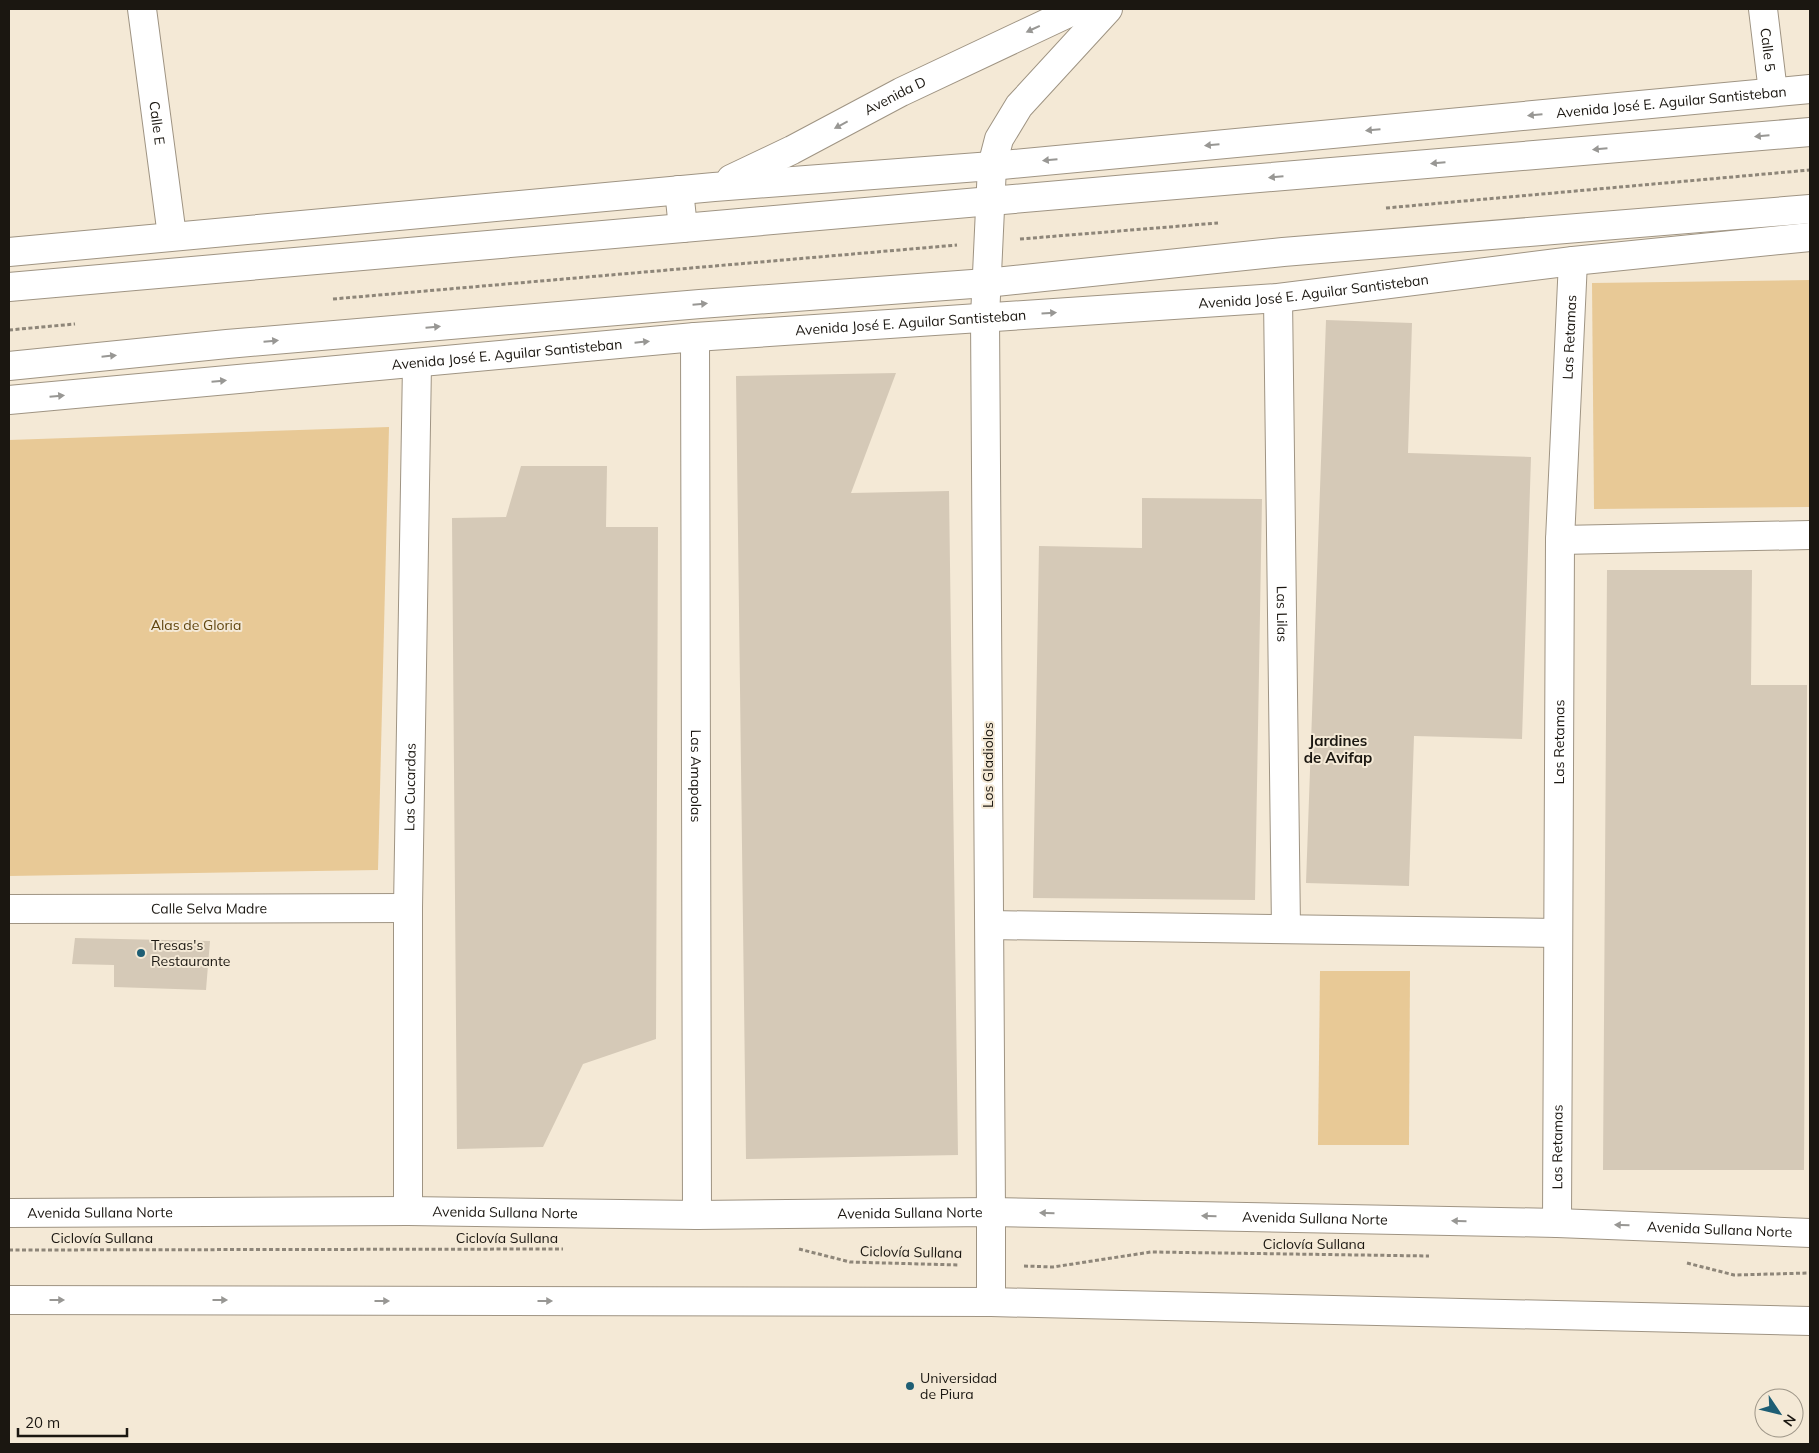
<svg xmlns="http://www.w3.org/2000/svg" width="1819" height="1453" viewBox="0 0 1819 1453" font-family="Mulish,sans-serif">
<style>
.green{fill:#e8c996}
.building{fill:#d5c9b7}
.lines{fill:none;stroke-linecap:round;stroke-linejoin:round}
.minor-casing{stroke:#9f9483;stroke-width:30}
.secondary-casing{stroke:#9f9483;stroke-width:30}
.path{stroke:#8e8679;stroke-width:3;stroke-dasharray:4 2.5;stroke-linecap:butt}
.minor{stroke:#fff;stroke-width:28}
.secondary{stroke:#fff;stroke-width:28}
.oneway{fill:#989794}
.poi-dot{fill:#1e5e74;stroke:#f4e9d6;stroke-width:2}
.labels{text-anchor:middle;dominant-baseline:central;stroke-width:4;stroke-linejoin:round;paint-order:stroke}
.street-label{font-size:14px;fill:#1b1711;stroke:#f4e9d6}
.park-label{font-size:14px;fill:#60450e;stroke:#f4e9d6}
.poi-label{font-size:14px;fill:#1b1711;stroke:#f4e9d6;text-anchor:start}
.neighbourhood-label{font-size:15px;font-weight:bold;fill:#1b1711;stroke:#f4e9d6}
</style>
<rect width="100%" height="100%" fill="#f4e9d6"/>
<g class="green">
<path d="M1810,280V507L1594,509L1592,283Z"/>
<path d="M389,427L378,870L9,876V440Z"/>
<path d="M1320,971H1410L1409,1145H1318Z"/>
</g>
<g class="building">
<path d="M1326,320L1412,323L1408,453L1531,457L1522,739L1414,736L1409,886L1306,883Z"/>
<path d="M896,373L851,493L949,491L958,1155L746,1159L736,376Z"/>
<path d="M521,466H607L606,527H658L656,1039L583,1064L543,1147L457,1149L452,518L506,517Z"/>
<path d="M1142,498L1262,499L1255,900L1033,898L1039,546L1142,548Z"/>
<path d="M1607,570H1752L1751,685H1807L1804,1170H1603Z"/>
<path d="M75,938L210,941L206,990L114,987V965L72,964Z"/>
</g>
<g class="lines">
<g class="minor-casing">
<g id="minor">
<path id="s1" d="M142,9L172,236"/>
<path id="s2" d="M1763,9L1773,92"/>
<path id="s3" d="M731,179L792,150L901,92L1077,9"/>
<path id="s4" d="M9,252L714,187L992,166L1810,89"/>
<path id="s5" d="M1278,298L1286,929"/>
<path id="s6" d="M695,337L697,1215"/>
<path id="s7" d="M9,400L695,337L1278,298L1573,261L1810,237"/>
<path d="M1560,540L1810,535"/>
<path id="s8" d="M9,909L408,908"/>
<path d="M990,925L1558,933"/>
<path id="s9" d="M408,1211V908L417,364"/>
<path d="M991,1212L985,317L992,166L999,139L1019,106L1108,9"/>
<path id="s10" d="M1557,1223L1560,540L1573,261"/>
</g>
</g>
<g class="secondary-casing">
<g id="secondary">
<path d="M679,190L683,228"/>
<path d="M9,287L1128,189L1810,132"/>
<path d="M9,366L227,344L700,304L986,283L1283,252L1810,209"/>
<path id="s11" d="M9,1213L408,1211L697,1215L991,1212L1557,1223L1810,1233"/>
<path d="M9,1300L991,1302L1810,1321"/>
<path d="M991,1302V1212"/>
</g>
</g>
<g class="path">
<path d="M1386,208L1810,170"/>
<path d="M1020,239L1218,223"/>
<path d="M333,299L957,245"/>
<path d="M9,330L75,324"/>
<path d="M799,1249L850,1262L958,1265"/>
<path d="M9,1250L563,1249"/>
<path d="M1687,1263L1734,1275L1810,1273"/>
<path d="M1024,1266L1053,1267L1151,1252L1429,1256"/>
</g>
<use href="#minor" class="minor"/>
<use href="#secondary" class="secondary"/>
</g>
<defs><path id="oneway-solid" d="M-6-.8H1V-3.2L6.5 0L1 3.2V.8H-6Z" transform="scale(1.25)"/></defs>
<g class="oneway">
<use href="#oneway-solid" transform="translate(1033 29) rotate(155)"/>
<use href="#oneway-solid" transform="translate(1535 115) rotate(175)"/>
<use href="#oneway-solid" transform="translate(841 125) rotate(152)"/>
<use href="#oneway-solid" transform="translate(1373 130) rotate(175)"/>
<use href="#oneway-solid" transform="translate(1762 136) rotate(175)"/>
<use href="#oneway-solid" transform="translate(1212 145) rotate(175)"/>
<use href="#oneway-solid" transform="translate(1600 149) rotate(175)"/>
<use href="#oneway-solid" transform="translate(1050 160) rotate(175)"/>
<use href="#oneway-solid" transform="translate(1438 163) rotate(175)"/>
<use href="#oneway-solid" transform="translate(1276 177) rotate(175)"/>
<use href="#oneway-solid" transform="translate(700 304) rotate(-5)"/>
<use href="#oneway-solid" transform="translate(1049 313) rotate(-4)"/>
<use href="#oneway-solid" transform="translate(433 327) rotate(-5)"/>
<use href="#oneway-solid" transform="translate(271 341) rotate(-5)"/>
<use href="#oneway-solid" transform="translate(642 342) rotate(-6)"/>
<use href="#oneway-solid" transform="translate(109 356) rotate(-6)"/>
<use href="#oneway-solid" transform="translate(219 381) rotate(-5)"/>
<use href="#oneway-solid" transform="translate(57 396) rotate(-5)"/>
<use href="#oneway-solid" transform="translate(1047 1213) rotate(-179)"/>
<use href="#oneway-solid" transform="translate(1209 1216) rotate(-179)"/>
<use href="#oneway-solid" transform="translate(1459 1221) rotate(-179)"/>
<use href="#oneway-solid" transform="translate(1622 1225) rotate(-178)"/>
<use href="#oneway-solid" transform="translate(57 1300)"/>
<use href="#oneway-solid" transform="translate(220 1300)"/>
<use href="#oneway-solid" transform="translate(382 1301)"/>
<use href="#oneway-solid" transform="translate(545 1301)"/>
</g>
<g class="poi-dot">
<circle cx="141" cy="953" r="5"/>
<circle cx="910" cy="1386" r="5"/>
</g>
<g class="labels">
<g class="street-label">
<text stroke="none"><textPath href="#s2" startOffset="41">Calle 5</textPath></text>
<text stroke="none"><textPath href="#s3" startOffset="184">Avenida D</textPath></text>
<text stroke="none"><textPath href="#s4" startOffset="1669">Avenida José E. Aguilar Santisteban</textPath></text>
<text stroke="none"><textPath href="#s1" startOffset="115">Calle E</textPath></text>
<text stroke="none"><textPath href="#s7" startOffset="1309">Avenida José E. Aguilar Santisteban</textPath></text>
<text stroke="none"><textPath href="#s7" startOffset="905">Avenida José E. Aguilar Santisteban</textPath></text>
<text stroke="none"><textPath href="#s10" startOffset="886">Las Retamas</textPath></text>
<text stroke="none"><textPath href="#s7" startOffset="500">Avenida José E. Aguilar Santisteban</textPath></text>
<text stroke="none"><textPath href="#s5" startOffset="316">Las Lilas</textPath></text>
<text stroke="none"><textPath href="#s10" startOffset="481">Las Retamas</textPath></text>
<text transform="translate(988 765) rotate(-90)">Los Gladiolos</text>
<text stroke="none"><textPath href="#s6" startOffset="439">Las Amapolas</textPath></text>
<text stroke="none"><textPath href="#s9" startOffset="424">Las Cucardas</textPath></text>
<text stroke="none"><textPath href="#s8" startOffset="200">Calle Selva Madre</textPath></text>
<text stroke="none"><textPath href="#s10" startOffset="76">Las Retamas</textPath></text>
<text stroke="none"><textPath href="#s11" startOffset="91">Avenida Sullana Norte</textPath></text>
<text stroke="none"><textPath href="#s11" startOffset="496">Avenida Sullana Norte</textPath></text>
<text stroke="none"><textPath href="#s11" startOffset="901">Avenida Sullana Norte</textPath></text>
<text stroke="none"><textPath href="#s11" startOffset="1306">Avenida Sullana Norte</textPath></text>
<text stroke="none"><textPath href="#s11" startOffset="1711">Avenida Sullana Norte</textPath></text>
<text x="102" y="1238">Ciclovía Sullana</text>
<text x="507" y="1238">Ciclovía Sullana</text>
<text x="1314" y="1244">Ciclovía Sullana</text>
<text transform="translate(911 1252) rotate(1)">Ciclovía Sullana</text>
</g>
<g class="park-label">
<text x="196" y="625">Alas de Gloria</text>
</g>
<g class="poi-label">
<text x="151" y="945">Tresas's<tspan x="151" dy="16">Restaurante</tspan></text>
<text x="920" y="1378">Universidad<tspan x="920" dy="16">de Piura</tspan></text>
</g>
<g class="neighbourhood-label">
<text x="1338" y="740">Jardines<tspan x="1338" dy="17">de Avifap</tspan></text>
</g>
</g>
<rect width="1819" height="1453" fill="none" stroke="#1b1711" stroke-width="20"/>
<g transform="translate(1779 1413) rotate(125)"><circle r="24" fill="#f4e9d6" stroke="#9d9587"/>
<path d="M0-4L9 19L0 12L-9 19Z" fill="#1e5e74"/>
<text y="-8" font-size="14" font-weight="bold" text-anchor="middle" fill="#1b1711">N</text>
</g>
<path d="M18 1428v8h109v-8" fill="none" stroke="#1b1711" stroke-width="2.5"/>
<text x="25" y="1428" font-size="15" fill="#1b1711" stroke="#f4e9d6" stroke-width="4" paint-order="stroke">20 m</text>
</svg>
